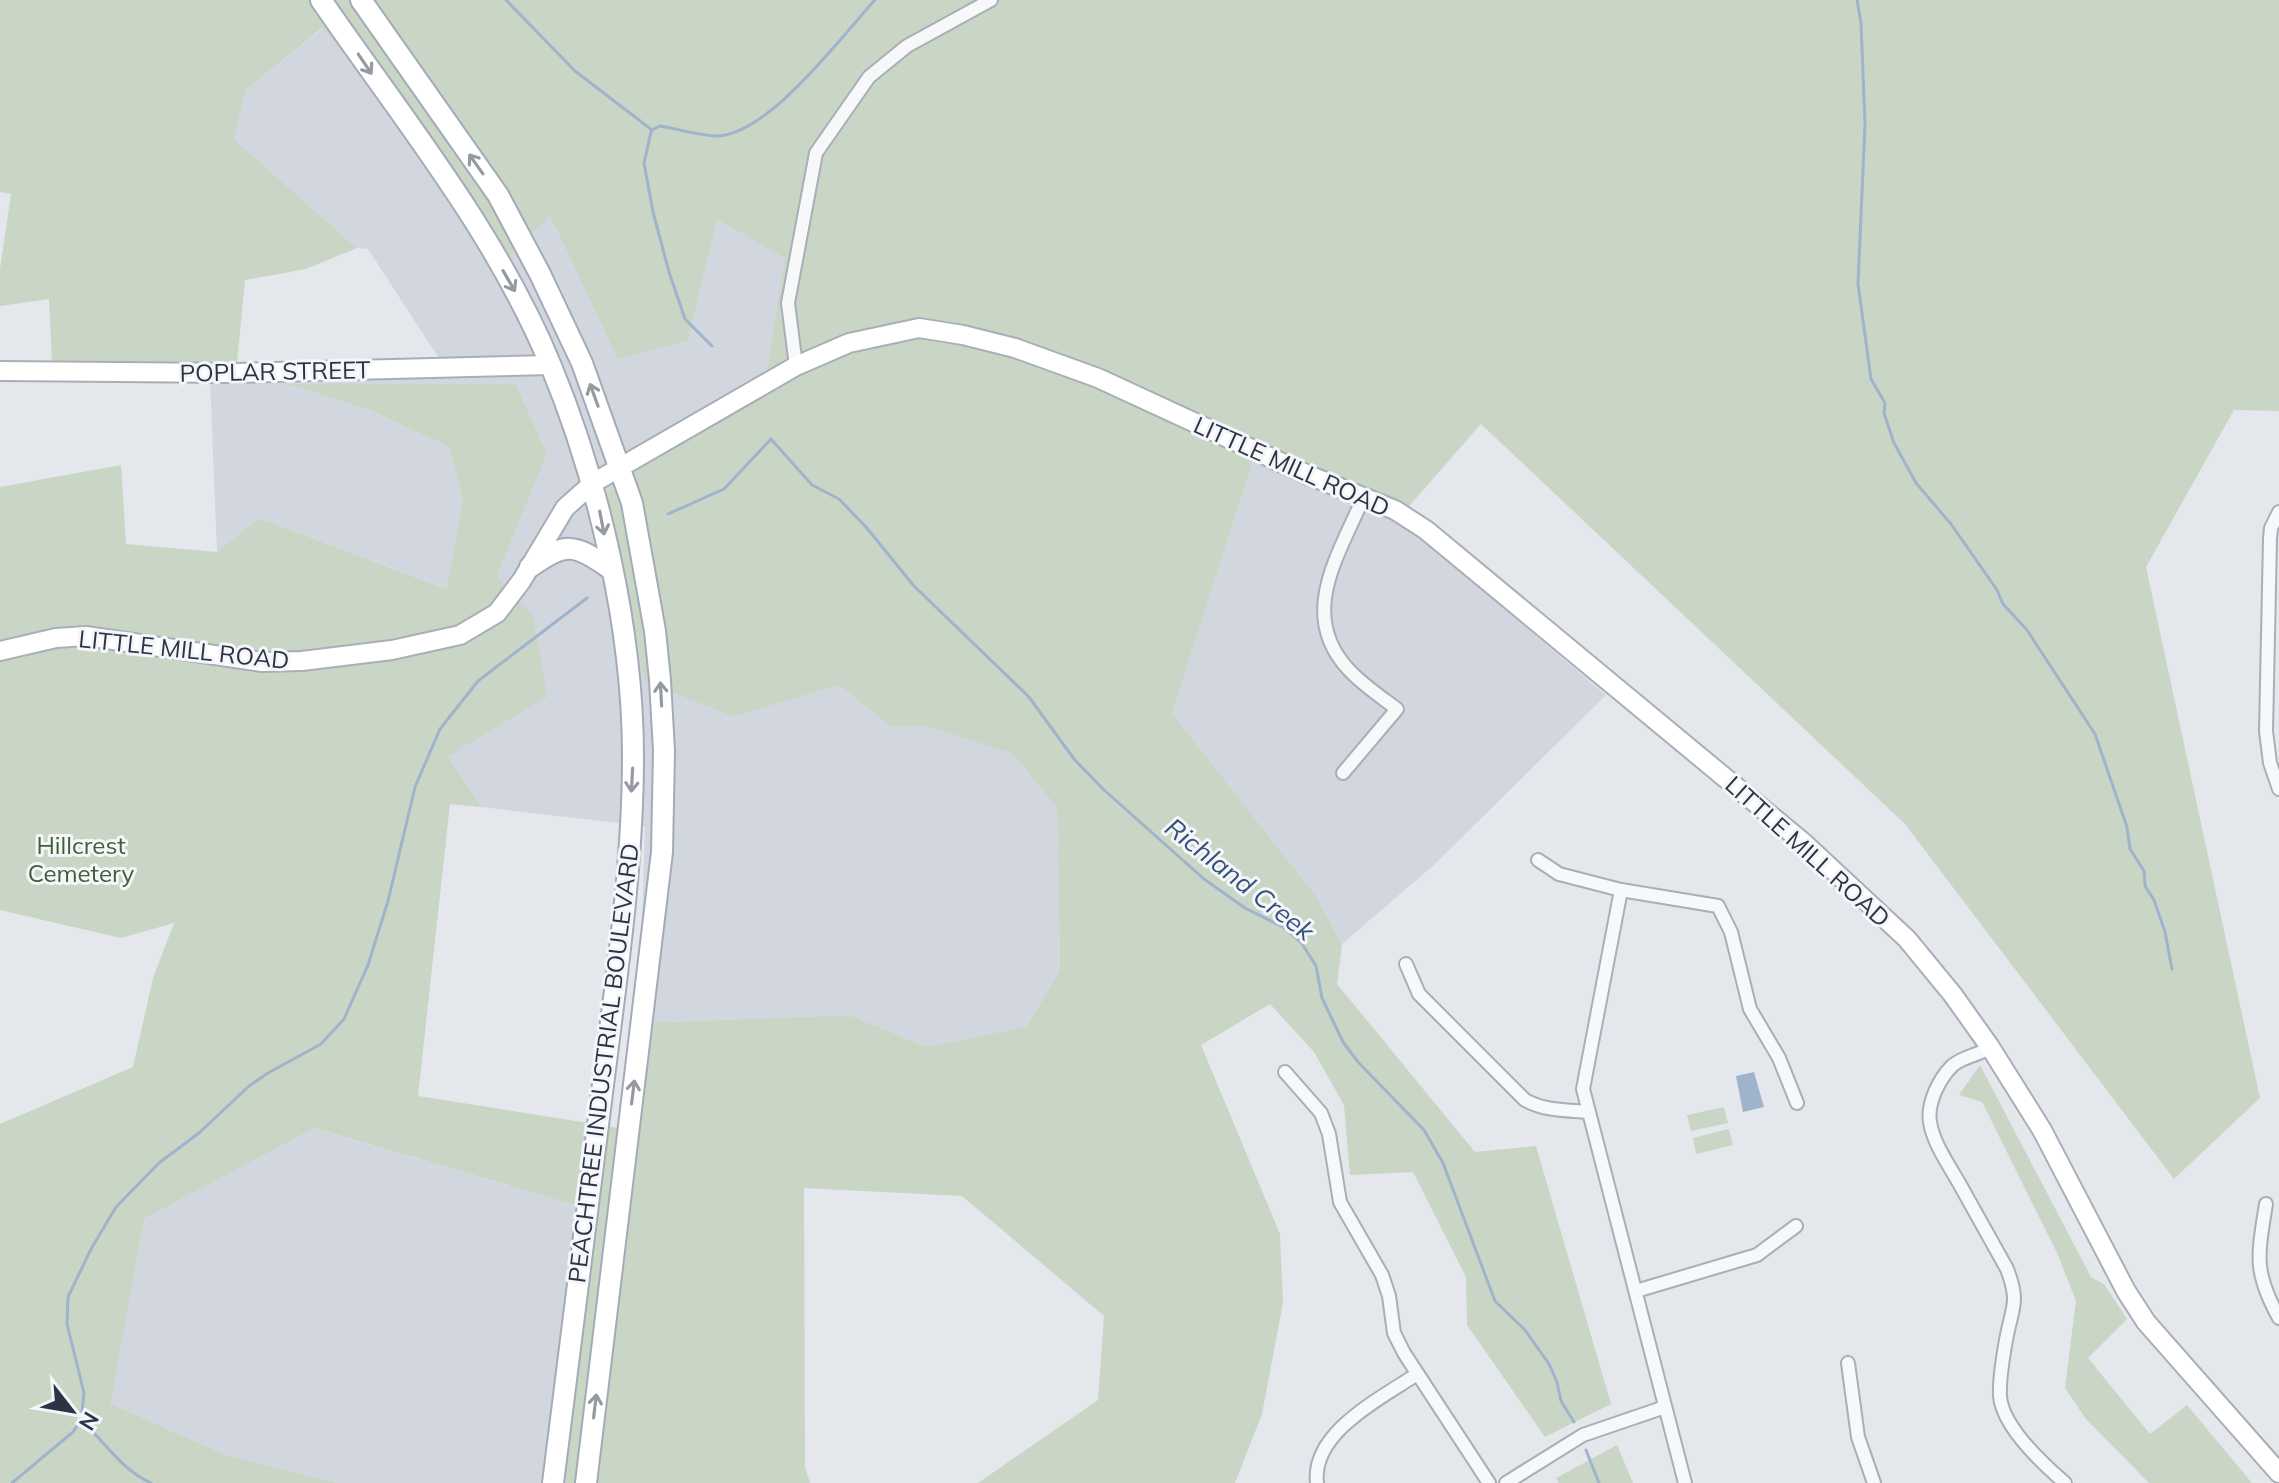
<svg xmlns="http://www.w3.org/2000/svg" width="2279" height="1483" viewBox="0 0 2279 1483" font-family="Mulish,sans-serif">
<style>
.built{fill:#d2d6de}
.green{fill:#c9d6c5}
.water{fill:#9fb4cc}
.lines{fill:none;stroke-linecap:round;stroke-linejoin:round}
.stream{stroke:#9fb4cc;stroke-width:3}
.street-casing{stroke:#a9aeb7;stroke-width:16}
.secondary-casing{stroke:#a9aeb7;stroke-width:22}
.primary-casing{stroke:#a3abb8;stroke-width:24}
.street{stroke:#f7f8fa;stroke-width:12}
.secondary{stroke:#fff;stroke-width:18}
.primary{stroke:#fff;stroke-width:20}
.oneway{stroke:#959aa2}
.labels{text-anchor:middle;dominant-baseline:central;stroke-width:6;stroke-linejoin:round;paint-order:stroke}
.street-label{font-size:24px;fill:#2b3445;stroke:#f4f6f9}
.park-label{font-size:24px;fill:#3f6138;stroke:#f4f6f9}
.water-label{font-size:26px;font-style:italic;fill:#34527a;stroke:#f4f6f9}
</style>
<rect width="100%" height="100%" fill="#e4e7ec"/>
<g class="built">
<path d="M323,28L377,87L505,260L550,214L688,340L717,218L786,258L767,371L604,496L734,717L839,685L891,727L926,726L1013,754L1057,808L1060,970L1027,1026L927,1047L847,1015L639,1023L645,826L481,807L448,756L533,615L497,576L547,454L516,384L291,385L372,411L449,447L463,499L448,589L259,518L217,552L210,378L446,369L368,249L357,248L234,139L246,90Z"/>
<path d="M1257,449L1403,513L1472,582L1606,695L1436,863L1342,944L1316,896L1172,713Z"/>
<path d="M313,1128L592,1210L555,1483H338L226,1455L111,1404L144,1219Z"/>
</g>
<g class="green">
<path d="M0,0H2279V411L2234,410L2146,567L2260,1098L2174,1179L1905,824L1481,424L1403,513L1257,449L1172,713L1316,896L1342,944L1337,984L1475,1152L1536,1146L1611,1404L1545,1437L1467,1325L1466,1277L1413,1172L1350,1175L1344,1105L1314,1052L1270,1004L1201,1045L1280,1234L1283,1303L1262,1414L1235,1483H978L1098,1400L1104,1316L962,1196L804,1188L805,1467L810,1483H555L592,1210L314,1128L144,1219L111,1404L226,1455L338,1483H0V1124L133,1067L153,978L174,923L121,938L0,910V487L121,465L126,544L217,552L259,518L447,589L463,499L449,447L372,411L288,384H516L547,454L497,576L533,615L547,697L448,756L481,807L450,804L418,1096L632,1130L639,1023L848,1015L927,1047L1027,1026L1060,970L1057,808L1013,754L926,726L891,727L839,685L734,717L645,681L604,496L767,371L785,258L717,219L688,340L618,359L550,215L505,261L377,87L322,28L246,90L234,139L357,248L306,269L245,280L237,362L52,363L49,299L0,306V269L11,194L0,192Z"/>
<path d="M1980,1065L2091,1277L2104,1284L2127,1319L2088,1358L2150,1434L2187,1405L2252,1483H2149L2086,1419L2065,1388L2076,1301L2058,1255L1982,1102L1959,1095Z"/>
<path d="M1724,1107L1728,1123L1691,1131L1687,1115Z"/>
<path d="M1729,1129L1733,1145L1696,1154L1693,1138Z"/>
<path d="M1617,1445L1633,1483H1559L1556,1478Z"/>
</g>
<path class="water" d="M1754,1072L1764,1107L1743,1112L1736,1076Z"/>
<g class="lines">
<g class="stream">
<path d="M506,0L575,71L652,130"/>
<path d="M1857,0L1861,23L1865,124L1858,284L1871,379L1885,403L1884,413L1894,443L1916,483L1951,524L1997,590L2003,604L2027,630L2095,734L2127,827L2130,849L2144,871L2145,886L2154,900L2165,932L2172,969"/>
<path d="M652,130L660,126C678,129 697,135 715,136C767,137 841,37 875,0"/>
<path d="M651,132L644,163L653,212L669,272L685,319L712,346"/>
<path d="M668,514L724,489L771,439L812,485L839,499L866,527L914,586L1029,697L1074,759L1103,789L1204,879L1245,908L1283,927L1301,942L1316,966L1322,998L1343,1042L1358,1062L1424,1130L1443,1163L1495,1301L1525,1330L1549,1364L1557,1382L1561,1401L1574,1422"/>
<path d="M81,1421C106,1442 121,1470 151,1483"/>
<path d="M1586,1450L1599,1483"/>
<path d="M12,1483L73,1432L81,1421L84,1393L67,1324L68,1297L91,1249L116,1207L159,1163L199,1133L249,1086L268,1073L321,1044L344,1019L368,965L388,901L415,787L440,729L478,681L587,598"/>
</g>
<g class="street-casing">
<g id="street">
<path d="M796,366L788,303L816,153L869,77L907,46L991,0"/>
<path d="M2279,512L2271,528L2270,539L2266,731L2270,763L2279,789"/>
<path d="M1343,773L1397,709C1381,697 1363,685 1349,670C1297,615 1339,555 1363,498"/>
<path d="M1538,860L1559,874L1621,890L1718,906L1731,932L1750,1009L1779,1058L1797,1103"/>
<path d="M1621,890L1583,1089L1685,1483"/>
<path d="M1406,964L1419,994L1525,1100C1545,1111 1565,1110 1587,1112"/>
<path d="M1990,1047C1978,1056 1963,1056 1952,1066C1939,1079 1927,1103 1930,1122C1933,1143 1949,1165 1959,1183C1975,1212 1991,1240 2007,1269C2020,1303 2012,1307 2006,1340C2003,1357 1999,1379 2000,1396C2002,1426 2043,1464 2065,1483"/>
<path d="M1285,1072L1321,1113L1329,1134L1340,1202L1382,1275L1389,1296L1394,1333L1404,1353L1489,1483"/>
<path d="M2266,1204C2258,1255 2253,1271 2279,1318"/>
<path d="M1636,1291L1757,1255L1796,1226"/>
<path d="M1848,1363L1858,1437L1874,1483"/>
<path d="M1317,1483C1311,1432 1382,1398 1417,1374"/>
<path d="M1506,1483L1583,1435L1665,1407"/>
</g>
</g>
<g class="secondary-casing">
<g id="secondary">
<path d="M0,371L234,373L551,365"/>
<path d="M0,651L56,638L86,636L262,662L302,661L392,650L460,635L497,613L522,580L565,508L593,483L796,366L849,343L919,328L963,335L1015,348L1098,378L1306,474L1395,510L1426,530L1805,844L1907,939L1953,995L1990,1047L2042,1130L2126,1291L2146,1322L2279,1473"/>
</g>
</g>
<g class="primary-casing">
<g id="primary">
<path d="M321,0C402,118 496,232 551,366C599,482 633,630 633,756C633,871 615,987 601,1101C585,1228 569,1356 553,1483"/>
<path d="M361,0L498,195L540,274L582,363L632,503L655,631L660,680L664,751L662,852L586,1483"/>
<path d="M530,567C567,541 574,544 611,569"/>
</g>
</g>
<use href="#street" class="street"/>
<use href="#secondary" class="secondary"/>
<use href="#primary" class="primary"/>
</g>
<defs><path id="oneway-shaft" d="M-6 0H5M1.5-3L5.5 0L1.5 3" fill="none" stroke-width="1.6" stroke-linecap="round" stroke-linejoin="round" transform="scale(2)"/></defs>
<g class="oneway">
<use href="#oneway-shaft" transform="translate(365 64) rotate(56)"/>
<use href="#oneway-shaft" transform="translate(476 164) rotate(-125)"/>
<use href="#oneway-shaft" transform="translate(509 281) rotate(60)"/>
<use href="#oneway-shaft" transform="translate(594 395) rotate(-110)"/>
<use href="#oneway-shaft" transform="translate(602 523) rotate(79)"/>
<use href="#oneway-shaft" transform="translate(661 694) rotate(-93)"/>
<use href="#oneway-shaft" transform="translate(632 780) rotate(93)"/>
<use href="#oneway-shaft" transform="translate(633 1092) rotate(-83)"/>
<use href="#oneway-shaft" transform="translate(595 1406) rotate(-83)"/>
</g>
<g class="labels">
<g class="street-label">
<text transform="translate(275 371) rotate(-1)">POPLAR STREET</text>
<text transform="translate(1292 466) rotate(24)">LITTLE MILL ROAD</text>
<text transform="translate(184 649) rotate(6)">LITTLE MILL ROAD</text>
<text transform="translate(1808 851) rotate(42)">LITTLE MILL ROAD</text>
<text transform="translate(603 1063) rotate(-83)">PEACHTREE INDUSTRIAL BOULEVARD</text>
</g>
<g class="park-label">
<text x="81" y="845">Hillcrest<tspan x="81" dy="28">Cemetery</tspan></text>
</g>
<g class="water-label">
<text transform="translate(1240 879) rotate(38)">Richland Creek</text>
</g>
</g>
<g transform="translate(72 1411) rotate(121)" stroke="#f4f6f9" stroke-width="6" paint-order="stroke">
<path d="M0-6L14 30L0 20L-14 30Z" fill="#2b3445"/>
<text y="-12" font-size="22" font-weight="bold" text-anchor="middle" fill="#2b3445">N</text>
</g>
</svg>
